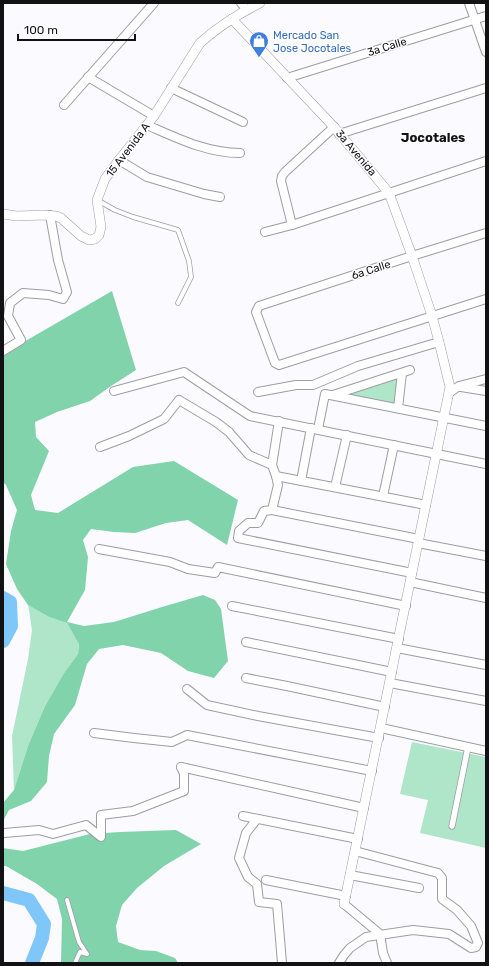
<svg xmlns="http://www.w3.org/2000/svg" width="489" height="966" viewBox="0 0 489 966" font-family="Rubik,sans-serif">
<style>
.green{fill:#afe6c9}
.forest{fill:#80d3aa}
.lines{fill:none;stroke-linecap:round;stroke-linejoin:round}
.river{stroke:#80c7f9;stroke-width:14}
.service-casing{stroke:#9e9ca4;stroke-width:5.5}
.pedestrian-casing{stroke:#9e9ca4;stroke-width:7}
.minor-casing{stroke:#9e9ca4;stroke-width:10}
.tertiary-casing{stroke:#9e9ca4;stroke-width:10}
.service{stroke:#fff;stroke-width:4}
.pedestrian{stroke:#fff;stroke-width:5.5}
.minor{stroke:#fff;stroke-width:8}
.tertiary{stroke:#fff;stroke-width:9}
.labels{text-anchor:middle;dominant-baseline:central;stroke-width:3;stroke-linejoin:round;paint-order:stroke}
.shop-label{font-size:11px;fill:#366cbe;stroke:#fff;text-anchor:start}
.street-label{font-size:11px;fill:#121114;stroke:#fff}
.quarter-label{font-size:13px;font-weight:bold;fill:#121114;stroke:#fff}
</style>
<rect width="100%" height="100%" fill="#fbfaff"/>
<g class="green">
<path d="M402,373L398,408L332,396Z"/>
<path d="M28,605L49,617L67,623L79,643L78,654L64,673L45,706L28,746L14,790L12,736L28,659L32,630Z"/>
<path d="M412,742L486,757V848L420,833L428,800L400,794Z"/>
</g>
<g class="forest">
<path d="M112,291L136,370L111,386L90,401L57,412L35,422L36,437L49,451L31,495L35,510L58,513L133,467L174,461L238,500L227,545L188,520L166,523L135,533L114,532L91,529L83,540L88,557L85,590L67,622L84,626L114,622L162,607L203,595L215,600L221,609L228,661L214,678L188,671L161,653L123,645L99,649L87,664L75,705L54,734L49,756L47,782L31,801L9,810L3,821V803L14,790L28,746L45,706L64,673L78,654L79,644L67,623L49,617L28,605L17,589L6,564L11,531L17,510L6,485L3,482V354Z"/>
<path d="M176,830L201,844L164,866L137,888L122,905L116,926L118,942L140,950L156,951L175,958L178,963H61L62,919L57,899L37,884L6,866H3V848L23,851L90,834L120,832Z"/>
</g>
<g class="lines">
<g class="river">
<path d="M3,598L10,602L11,626L3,641"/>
<path d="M3,893L29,900L44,924L42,938L32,963"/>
</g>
<g class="service-casing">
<g id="service">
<path d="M97,200L115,210L133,217L178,230L189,261L191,277L178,303"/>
<path d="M67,900L79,942L87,954L80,952L75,963"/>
</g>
</g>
<g class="pedestrian-casing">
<path id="pedestrian" d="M452,826L468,747"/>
</g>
<g class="minor-casing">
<g id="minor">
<path d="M241,3L247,10"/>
<path d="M469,3L486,52"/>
<path d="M88,77L154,116"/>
<path d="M287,78L486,16"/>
<path d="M171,88L243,122"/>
<path d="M64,105L154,3"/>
<path d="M147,125C177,138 207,153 240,153"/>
<path d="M339,134L486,88"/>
<path d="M119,160L147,177L204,194L220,197"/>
<path d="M292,225L281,181L282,176L285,172L334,127"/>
<path d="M265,232L292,225L486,161"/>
<path d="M486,233L412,256L259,306L256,312L275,363L279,365L486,299"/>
<path d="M3,351L21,340L8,316L10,303L23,293L49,295L63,299L67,292L58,260L50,215"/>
<path d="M461,387L486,391"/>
<path d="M114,391L184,372L250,416L486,464"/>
<path d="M258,392L296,385H313L358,366L439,342"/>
<path d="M449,393L459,386L486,379"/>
<path d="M333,395L410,370"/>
<path d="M398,408L402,373"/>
<path d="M279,421L272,465L276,476L426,505"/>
<path d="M318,429L325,394L486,426"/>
<path d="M100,447L129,436L164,419L179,400L216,422L229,432L249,455L272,465"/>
<path d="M276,476L278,485L272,510L264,511L258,523H248L239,531L238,538L412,573"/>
<path d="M301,481L311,428"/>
<path d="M335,487L347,435"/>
<path d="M383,496L394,445"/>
<path d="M272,510L419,539"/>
<path d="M418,543L486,556"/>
<path d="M99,549L170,562L188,569L215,573L218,567L406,606"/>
<path d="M410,582L486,598"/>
<path d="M232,606L399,639"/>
<path d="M246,642L392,672"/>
<path d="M397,648L486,665"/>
<path d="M246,678L287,686L385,707"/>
<path d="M390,683L486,701"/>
<path d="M187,689L207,705L258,716L379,738"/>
<path d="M381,728L486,751"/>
<path d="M94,733L134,738L172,742L187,735L372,771"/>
<path d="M181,767L364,808"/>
<path d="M243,816L358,839"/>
<path d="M257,819L246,833L239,858L248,877L257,884L259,902L277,904L279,927L282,963"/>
<path d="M4,833L39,830L53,834L86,825L101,837V815L133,811L184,791V774L181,767"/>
<path d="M350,875L419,888"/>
<path d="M266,880L346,896"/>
<path d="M344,904L380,934L383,953L387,963"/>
<path d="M339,963L344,955L350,948L366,937L413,930L449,934L471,948L476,947L478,943L471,926L457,910L442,899V878L438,873L355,851"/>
</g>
</g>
<g class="tertiary-casing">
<g id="tertiary">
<path d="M232,19L334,127L389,193L412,256L432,316L439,342L450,387L344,904"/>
<path d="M3,214L17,216L43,215L56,216L61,218L81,236L89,240L95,239L99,235L101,227L97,200L105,179L119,160L154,116L200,43C218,27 238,14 260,3"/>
</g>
</g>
<use href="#service" class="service"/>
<use href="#pedestrian" class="pedestrian"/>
<use href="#minor" class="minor"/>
<use href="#tertiary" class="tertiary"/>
</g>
<defs>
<g id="shop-pin" transform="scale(1)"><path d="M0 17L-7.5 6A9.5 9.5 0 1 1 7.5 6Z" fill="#3f7fe0" stroke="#fff"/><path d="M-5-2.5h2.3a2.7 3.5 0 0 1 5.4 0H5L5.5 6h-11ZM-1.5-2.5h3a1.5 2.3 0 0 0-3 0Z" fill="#fff"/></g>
</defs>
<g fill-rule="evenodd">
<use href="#shop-pin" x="259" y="41"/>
</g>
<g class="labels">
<g class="shop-label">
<text x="273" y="35">Mercado San<tspan x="273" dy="13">Jose Jocotales</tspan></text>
</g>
<g class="street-label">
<text transform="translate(387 47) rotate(-17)">3a Calle</text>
<text transform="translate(128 150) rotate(-53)">15 Avenida A</text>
<text transform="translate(356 153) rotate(50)">3a Avenida</text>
<text transform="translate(371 270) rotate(-18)">6a Calle</text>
</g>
<g class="quarter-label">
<text x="433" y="137">Jocotales</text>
</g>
</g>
<rect width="489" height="966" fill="none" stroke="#121114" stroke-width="8"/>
<path d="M18 34v6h117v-6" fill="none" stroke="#121114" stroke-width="2"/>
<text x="24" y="34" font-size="12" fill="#121114" stroke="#ffffff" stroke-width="3" paint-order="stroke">100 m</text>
</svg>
